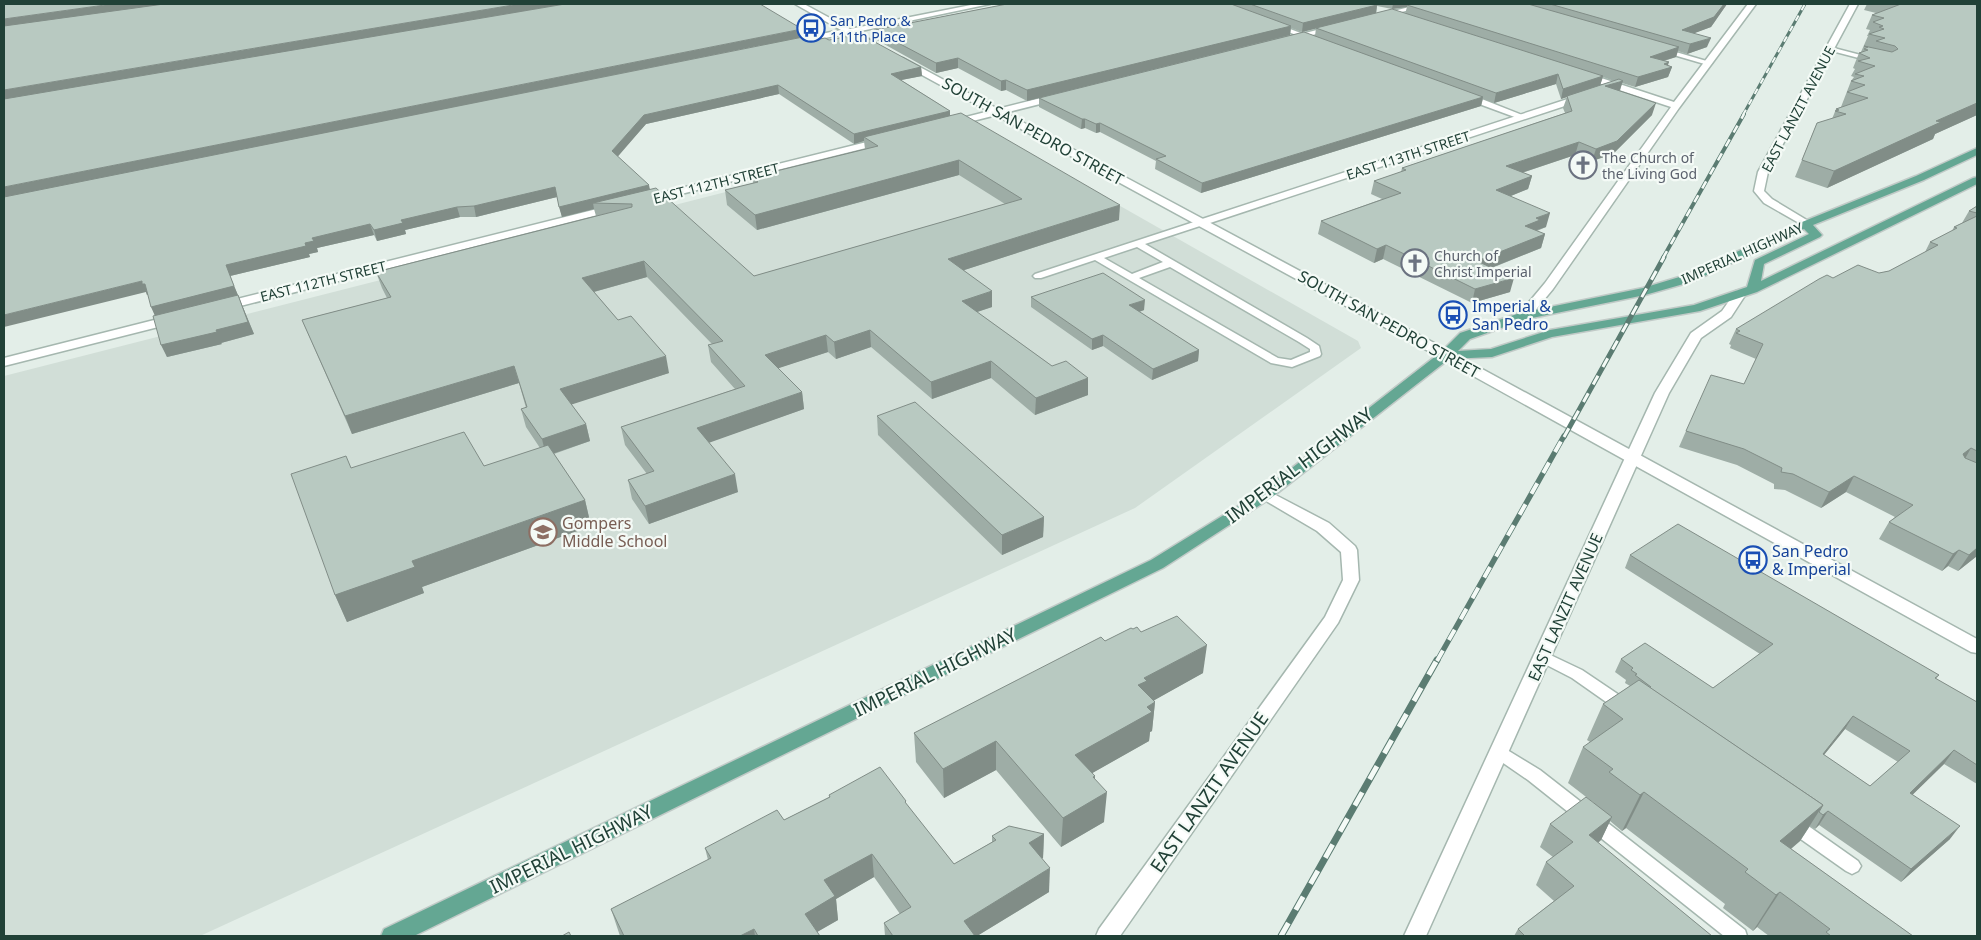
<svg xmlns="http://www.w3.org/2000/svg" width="1981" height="940" viewBox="0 0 1981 940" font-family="'Noto Sans',sans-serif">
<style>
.built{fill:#d1ded7}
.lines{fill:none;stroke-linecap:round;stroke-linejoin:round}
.service-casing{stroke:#a5b7af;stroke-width:3}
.minor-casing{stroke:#a5b7af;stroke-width:3}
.tertiary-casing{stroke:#a5b7af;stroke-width:3}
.primary-casing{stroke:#c1cac7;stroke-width:3}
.service{fill:#fff;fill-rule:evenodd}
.minor{fill:#fff;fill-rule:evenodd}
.tertiary{fill:#fff;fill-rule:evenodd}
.primary{fill:#64a793;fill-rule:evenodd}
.rail-far4-casing{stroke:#5b7c72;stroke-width:3}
.rail-far3-casing{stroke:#5b7c72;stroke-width:4}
.rail-far2-casing{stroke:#5b7c72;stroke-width:5}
.rail-far1-casing{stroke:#5b7c72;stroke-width:5.5}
.rail-casing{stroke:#5b7c72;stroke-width:7}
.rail-far4{stroke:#f4faf6;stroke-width:2;stroke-dasharray:6;stroke-linecap:butt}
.rail-far3{stroke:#f4faf6;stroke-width:2.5;stroke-dasharray:8;stroke-linecap:butt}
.rail-far2{stroke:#f4faf6;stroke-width:3;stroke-dasharray:10;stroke-linecap:butt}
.rail-far1{stroke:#f4faf6;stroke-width:4;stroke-dasharray:12;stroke-linecap:butt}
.rail{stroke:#f4faf6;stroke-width:5;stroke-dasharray:15;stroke-linecap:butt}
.wall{fill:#9eada6;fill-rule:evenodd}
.shaded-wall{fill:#818d87}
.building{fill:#b8c9c1;stroke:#818d87;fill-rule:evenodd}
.labels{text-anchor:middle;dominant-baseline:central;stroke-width:4.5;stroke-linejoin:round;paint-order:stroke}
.far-transit-label{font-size:14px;fill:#164399;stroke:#f4faf6;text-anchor:start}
.far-street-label{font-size:14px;fill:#214137;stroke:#f4faf6}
.far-worship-label{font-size:14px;fill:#5b616d;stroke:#f4faf6;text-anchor:start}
.street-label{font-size:16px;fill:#214137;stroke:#f4faf6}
.transit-label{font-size:16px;fill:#164399;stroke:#f4faf6;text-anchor:start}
.education-label{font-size:16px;fill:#785e54;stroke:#f4faf6;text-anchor:start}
.near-street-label{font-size:19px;fill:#214137;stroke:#f4faf6}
</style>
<rect width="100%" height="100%" fill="#e3eee8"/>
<path class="built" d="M981,127L1358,341L1361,348L1135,508L200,936H4V376Z"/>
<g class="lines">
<g class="service-casing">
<g id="service">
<path d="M1274,23L1314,38L1315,39L1310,40L1272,26L1271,25Z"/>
<path d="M1830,47L1876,59L1877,60L1874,62L1828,50L1827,49Z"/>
<path d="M1662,48L1710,62L1712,63L1708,65L1660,51L1659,50Z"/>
<path d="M1463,94H1469L1527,117L1520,119L1463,98Z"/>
<path d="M1200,220L1205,223L1203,225L1145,244L1307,338L1319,346L1321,354L1320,356L1292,367L1271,363L1095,260L1041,278H1035L1033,276L1035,274ZM1137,247L1163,262L1132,274L1104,258ZM1170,267L1299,342L1310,349V352L1291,360L1278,358L1139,278Z"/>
<path d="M1542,651L1582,670L1631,703L1633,707L1631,711L1625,713L1619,711L1572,678L1537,660L1534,656L1537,652Z"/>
<path d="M1499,745L1540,770L1745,930L1747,936H1724L1528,780L1493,756L1491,751L1493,746Z"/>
<path d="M1791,816L1797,818L1858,861L1861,866L1858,871L1852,874L1846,871L1785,828L1782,823L1785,818Z"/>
</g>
</g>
<g class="minor-casing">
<g id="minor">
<path d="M1421,4H1433L1378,18L1374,16Z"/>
<path d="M1748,4H1756L1679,108L1553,289L1528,319H1520L1518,316L1520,313L1545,283L1671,107L1580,77V73H1586L1674,102Z"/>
<path d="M1850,4H1858L1768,172L1764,191L1772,199L1810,222L1812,224L1810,226L1806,227L1764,203L1754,191L1758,172Z"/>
<path d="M1336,25L1340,27L1339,29L1290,40L1286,38Z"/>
<path d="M1057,94L1060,95V99L953,126L948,123L950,121Z"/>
<path d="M1583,94L1586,95V99L1204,225H1196L1194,223L1196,221Z"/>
<path d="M883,138L886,139V143L645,203L640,200L641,198Z"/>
<path d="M613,205L617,206L618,208L617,210L221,311L215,307L217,304Z"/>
<path d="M1740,290L1746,294L1731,317L1701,338L1669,393L1426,936H1404L1655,393L1691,333L1722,311L1736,291Z"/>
<path d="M174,315L178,316L180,319L178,322L4,366V358Z"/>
<path d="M1266,490L1329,523L1355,546L1357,550L1359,580L1338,623L1120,936H1096L1099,929L1325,617L1343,580L1341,552L1317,531L1261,498L1258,495L1261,492Z"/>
</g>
</g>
<g class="tertiary-casing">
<g id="tertiary">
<path d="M795,4H804L850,29L976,4H990L856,32L875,42V46H872L847,34L796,43V39L841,30Z"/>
<path d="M903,58L1451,352L1977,639V653L1971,652L1441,358L900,63L899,61Z"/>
</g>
</g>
<g class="primary-casing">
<path id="primary" d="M1977,148V155L1924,180L1813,225L1822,235L1820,237L1764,264L1761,281L1973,178L1977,177V184L1757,292L1700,311L1552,337L1492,357L1449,359L1271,498L1163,568L414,936H381L384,929L1151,560L1261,492L1441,352L1460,333L1520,313L1643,288L1686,275L1802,222L1916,176ZM1804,229L1809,234L1755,260L1747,287L1694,305L1550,330L1491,349L1458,351L1470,339L1527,319L1645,295L1694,281Z"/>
</g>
<use href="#service" class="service"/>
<use href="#minor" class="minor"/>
<use href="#tertiary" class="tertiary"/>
<use href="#primary" class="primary"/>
<g class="rail-far4-casing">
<path id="rail-far4" d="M1743,115L1805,4"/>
</g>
<g class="rail-far3-casing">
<path id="rail-far3" d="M1663,258L1744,114"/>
</g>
<g class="rail-far2-casing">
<path id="rail-far2" d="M1564,437L1664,257"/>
</g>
<g class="rail-far1-casing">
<path id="rail-far1" d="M1437,661L1564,436"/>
</g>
<g class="rail-casing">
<path id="rail" d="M1281,936L1437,660"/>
</g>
<use href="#rail-far4" class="rail-far4"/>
<use href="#rail-far3" class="rail-far3"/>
<use href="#rail-far2" class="rail-far2"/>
<use href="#rail-far1" class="rail-far1"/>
<use href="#rail" class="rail"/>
</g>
<g class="wall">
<path d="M1007,4H1727L1711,27L1694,33L1707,47L1687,54L1678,51L1676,57L1664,61L1668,65L1672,67L1668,77L1635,87L1622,83L1620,91L1652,115L1613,154L1592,161L1575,155L1522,173L1532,176L1528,189L1511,196L1546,227L1537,231L1545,234L1541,248L1492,268L1510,292L1472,303L1383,259L1374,263L1318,234L1321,221L1382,199L1371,194L1374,181L1401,172L1402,168L1565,113L1563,108L1567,97L1561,99L1556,84L1494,103L1483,99L1481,106L1201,193L1155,169L1156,161L1100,132L1096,133L1085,128L1081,129L1039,107V98L1027,101L1006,90L1001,91L958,68L936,73L875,39L874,30ZM1377,6L1392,9L1407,7L1405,14L1376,13ZM1291,28L1302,32L1316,28L1315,36L1290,35ZM1603,77L1614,81L1600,85Z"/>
<path d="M1867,4H1977V115L1935,134L1933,139L1827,188L1795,177L1817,123L1832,119L1836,109L1841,107L1851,81L1854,77L1851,76L1855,69L1853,68L1859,53L1861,52L1868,36H1867L1870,30L1866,29L1872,15L1876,13L1864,10Z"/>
<path d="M802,29L803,37L829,40L921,67L922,76L901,80L950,111V115L1119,220L964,270L992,307L977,312L1052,366L1088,378V395L1035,415L991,378L932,399L871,347L836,359L828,352L778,368L802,392L804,409L709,442L738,492L649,524L632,499L628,480L647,474L625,445L621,427L735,389L711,362L708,345L712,344L647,277L594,292L618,320L669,373L571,404L586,424L590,441L554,454L585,500L591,526L422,587L424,593L347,622L335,595L351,468L484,466L540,448L526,427L521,409L526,408L519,383L352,434L309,336L302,320L387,298L382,288L376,272L596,216L594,209L562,217L557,197L476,217H460L405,230L406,234L377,241L374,235L317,248L318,252L309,254L310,257L230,276L254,334L221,343L222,344L167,357L155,316L148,295H147L146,292ZM779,94L854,144L864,141L865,149L752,177L753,183L725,190L727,205L757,230L959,175L1005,204L754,276L650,189L617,156L646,124Z"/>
<path d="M1977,206V556L1958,571L1948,566L1942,571L1879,539L1889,522L1895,517L1846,492L1821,508L1785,490L1774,489V484L1737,465L1679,447L1686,431L1744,384L1756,359L1730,348L1731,345L1729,344L1736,329L1833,278L1879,273L1889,271L1925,252L1930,242L1952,231L1954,227L1962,223L1969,211Z"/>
<path d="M1031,297L1144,310L1139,312L1199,350L1198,361L1152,380L1103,346L1092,350L1031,307Z"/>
<path d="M877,416L1044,517L1043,537L1002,555L878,435Z"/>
<path d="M1630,555L1939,675L1936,679L1977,702V784L1944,764L1912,795L1950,839L1901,882L1819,825L1815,829L1810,826L1800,841L1791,849L1913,936H1769L1757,927L1753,931L1723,908L1725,904L1626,828L1622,831L1610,821L1601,840L1598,843L1712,936H1514L1518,929L1554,901L1536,885L1546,862L1553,857L1540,847L1550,824L1594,803L1568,783L1583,747L1590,742L1587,740L1603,704L1630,686L1625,683L1626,680L1615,672L1621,659L1713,688L1760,654L1625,568ZM1845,729L1898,762L1870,786L1824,755Z"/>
<path d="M1133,629L1141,632L1203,673L1154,700L1155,702L1152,731L1150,732L1149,741L1092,773L1095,776V779L1104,822L1061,847L996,770L944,798L916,762L914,733L1105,641Z"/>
<path d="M829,795L906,804L954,864L992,842V836L1044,834L1043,858H1042L1049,892L977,936H885L884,923L900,914L874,877L836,899L838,920L817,932L820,936H620L611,909L708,860L705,848L784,820L829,797Z"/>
</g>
<g class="shaded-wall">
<path d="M112,4H169L4,28V19Z"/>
<path d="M519,4H567L4,100V90Z"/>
<path d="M1393,4H1423L1407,5V7L1392,9Z"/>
<path d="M1724,4H1727L1711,27L1679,39L1682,30Z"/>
<path d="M1377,5L1376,14L1302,32L1303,23Z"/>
<path d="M1291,26L1290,35L1027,101V90Z"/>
<path d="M802,29L803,37L4,198V187Z"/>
<path d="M1711,38L1707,47L1687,54L1690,44Z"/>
<path d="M1679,47L1676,57L1646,66L1650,57Z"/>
<path d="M958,58V68L936,73V63Z"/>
<path d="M1669,62L1667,68L1672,67L1668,77L1635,87L1638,77L1664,64Z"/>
<path d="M921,67L922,76L891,82V74Z"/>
<path d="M1558,74L1556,84L1494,103L1496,93Z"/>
<path d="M1603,76L1600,86L1561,99L1563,89Z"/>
<path d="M1006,80V90L1001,91V81Z"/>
<path d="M1623,81L1619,92L1605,86Z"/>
<path d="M778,85L779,94L646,124L614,161L612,151L644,115Z"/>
<path d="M1483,97L1481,106L1201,193L1202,183Z"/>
<path d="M1656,103L1652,115L1613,154L1592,161L1596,149Z"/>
<path d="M1977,103V115L1935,134L1933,139L1827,188L1834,171L1936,121Z"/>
<path d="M950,111V120L864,137V141L854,144V134Z"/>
<path d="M1082,119H1085V128L1081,129Z"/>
<path d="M1100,123V132L1096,133V124Z"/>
<path d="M1579,142L1575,155L1503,179L1506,166Z"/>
<path d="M959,160V175L757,230L755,215Z"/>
<path d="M1532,176L1528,189L1493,203L1496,190Z"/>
<path d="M649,185L651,195L593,203L594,209L562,217L559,207Z"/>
<path d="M555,187L557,197L476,217L474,206Z"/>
<path d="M1120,205L1119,220L949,275L948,259Z"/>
<path d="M457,207L460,217L405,230L406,234L377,241L374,230L401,220Z"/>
<path d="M1550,213L1546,227L1537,230L1536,233L1525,226L1536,218Z"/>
<path d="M370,224L374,235L317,248L318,252L309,254L310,257L230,276L254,334L221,343L222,344L167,357L161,345L156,318L151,307L226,265L305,243L312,238Z"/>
<path d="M1545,234L1541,248L1473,275L1477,261Z"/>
<path d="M1386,245L1383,259L1374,263L1377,249Z"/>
<path d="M644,261L647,277L586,294L582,278Z"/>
<path d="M1514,278L1510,292L1472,303L1475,289Z"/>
<path d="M142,281L145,284L150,295H147L146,292L4,327V315Z"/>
<path d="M992,291V307L962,317V301Z"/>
<path d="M1145,300L1144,310L1128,316L1129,305Z"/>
<path d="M870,330L871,347L836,359L834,342Z"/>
<path d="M826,335L828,352L767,372L765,355Z"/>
<path d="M1103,335V346L1092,350V339Z"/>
<path d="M1199,350L1198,361L1152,380L1153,369Z"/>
<path d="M666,356L669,373L564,407L560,389Z"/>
<path d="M991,361V378L932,399L931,382Z"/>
<path d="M514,366L519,383L352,434L345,416Z"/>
<path d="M1088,378V395L1035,415L1036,398Z"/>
<path d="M802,392L804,409L700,446L697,428Z"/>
<path d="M586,424L590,441L546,456L542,439Z"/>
<path d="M1971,448L1962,464L1963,454Z"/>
<path d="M735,474L738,492L649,524L645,506Z"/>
<path d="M1854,476L1846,492L1821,508L1829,492Z"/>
<path d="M585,500L591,526L422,587L424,593L347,622L335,595L412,561Z"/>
<path d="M1044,517L1043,537L1002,555V535Z"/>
<path d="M1977,548V556L1958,571L1969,555Z"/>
<path d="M1959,550L1948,566L1942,571L1953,554Z"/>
<path d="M1207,645L1203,673L1144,706L1138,685L1144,678Z"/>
<path d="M1155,702L1152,731L1150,732L1149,741L1073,784L1075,755L1147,707Z"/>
<path d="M1853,716L1845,729L1814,767L1823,754Z"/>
<path d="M996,741V770L944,798L943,769Z"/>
<path d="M1954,750L1944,764L1900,807L1910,793Z"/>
<path d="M1095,776L1093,800L1107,792L1104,822L1061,847L1063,818L1093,777Z"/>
<path d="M1644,792L1626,828L1622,831L1640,795Z"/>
<path d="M1823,805L1800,841L1757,877L1780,841Z"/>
<path d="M1828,811L1819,825L1815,829L1823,815Z"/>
<path d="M1612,817L1601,840L1578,858L1589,835Z"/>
<path d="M1960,826L1950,839L1901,882L1911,869Z"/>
<path d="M1044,834L1043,858L1028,867L1029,843Z"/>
<path d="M872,854L874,877L836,899L838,920L810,936L805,914L824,880Z"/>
<path d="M1050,868L1049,892L977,936H964V921Z"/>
<path d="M1780,892L1757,927L1753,931L1776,895Z"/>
<path d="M754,929L755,936H740Z"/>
</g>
<g class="building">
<path d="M4,4H112L4,19Z"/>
<path d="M164,4H519L4,90V26Z"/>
<path d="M565,4H760L802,29L4,187V99Z"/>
<path d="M1007,4H1231L1291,26L1027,90L1006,80L1001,81L958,58L936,63L874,30Z"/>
<path d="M1250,4H1375L1377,5L1303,23Z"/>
<path d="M1412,4H1528L1679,47L1650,57L1669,62L1664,64L1672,67L1638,77L1407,5Z"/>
<path d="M1550,4H1724L1714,17L1682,30L1711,38L1690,44Z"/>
<path d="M1898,4H1973L1977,5V103L1936,121L1941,122L1834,171L1802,160L1817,123L1846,114L1835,111L1839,110L1836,109L1868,98L1847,92L1865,85L1851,81L1864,76L1855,74L1875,66L1858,61L1870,58L1859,53L1868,50L1864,49L1868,47L1864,46L1892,52L1898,49L1895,46L1876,41L1885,38L1869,34L1884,29L1879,27L1883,26L1873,22L1884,18L1872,15L1901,4Z"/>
<path d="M1392,9L1603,76L1563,89L1558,74L1496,93L1316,28Z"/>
<path d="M1304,32L1483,97L1202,183L1156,159L1166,156L1100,123L1096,124L1085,119H1082L1039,98Z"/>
<path d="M860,34L921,67L891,74L950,111L854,134L778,85L644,115L612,151L649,185L559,207L555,187L474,206L457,207L401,220L403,223L374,230L370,224L312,238L314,241L305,243L306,246L226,265L234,286L151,307L145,284H142V281L4,315V197L813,35L820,39L825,38L829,40Z"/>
<path d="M1619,79L1623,81L1605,86L1656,103L1617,141L1596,149L1579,142L1506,166L1532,176L1496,190L1550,213L1536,218L1540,220L1525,226L1545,234L1477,261L1514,278L1475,289L1386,245L1377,249L1321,221L1401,193L1374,181L1406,170L1402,168L1572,111L1567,96Z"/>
<path d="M961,113L1120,205L948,259L992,291L962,301L1052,366L1066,361L1088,378L1036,398L991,361L931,382L870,330L834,342L826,335L765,355L802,392L697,428L735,474L645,506L628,480L654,471L621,427L745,386L708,345L723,341L644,261L582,278L618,320L631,316L666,356L560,389L586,424L542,439L521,409L527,407L514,366L345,416L302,320L391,297L376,272L632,207V204L593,203L656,188L754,276L1022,199L959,160L755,215L725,190L758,182L752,177L878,146L864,137Z"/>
<path d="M1977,206V213L1969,211Z"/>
<path d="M1977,216V451L1971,448L1963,454L1965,458L1977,463V548L1969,555L1959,550L1953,554L1889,522L1913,505L1854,476L1829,492L1793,474L1781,472L1782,468L1744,449L1686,431L1711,375L1744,384L1763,344L1736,333L1740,331L1736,329L1819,279L1827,275L1833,278L1858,265L1879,273L1889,271L1938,245L1930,242L1957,228L1954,227Z"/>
<path d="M1103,273L1145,300L1129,305L1199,350L1153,369L1103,335L1092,339L1031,297Z"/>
<path d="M238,295L248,322L216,330L217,332L161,345L153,316Z"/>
<path d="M915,402L1044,517L1002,535L877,416Z"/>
<path d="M464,432L484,466L548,445L585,500L412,561L415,567L335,595L291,474L346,456L351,468Z"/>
<path d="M1678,524L1939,675L1935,678L1977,702V765L1954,750L1910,793L1960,826L1911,869L1828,811L1823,815L1819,812L1823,805L1650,688L1651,687L1635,675L1637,674L1631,670L1633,668L1621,659L1645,643L1713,688L1773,644L1630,555ZM1853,716L1910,751L1870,786L1823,754Z"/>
<path d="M1177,616L1207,645L1144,678L1147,681L1138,685L1155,702L1147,707L1152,712L1075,755L1095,776L1093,777L1107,792L1063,818L996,741L943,769L914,733L1101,637L1105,641L1131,628L1133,629L1137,627L1141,632Z"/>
<path d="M1639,680L1823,805L1780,841L1913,936H1831L1826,932L1830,929L1780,892L1776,895L1745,872L1748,869L1644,792L1640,795L1609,772L1613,769L1583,747L1623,719L1603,704Z"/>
<path d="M880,767L906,801L905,802L954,864L996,840L992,836L1009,826L1044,834L1029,843L1050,868L964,921L975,936H893L884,923L911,907L872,854L824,880L835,896L805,914L820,936H758L754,929L740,936H624L611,909L711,858L705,848L777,810L784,820L830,797L829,795Z"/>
<path d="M1586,797L1612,817L1589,835L1712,936H1525L1518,929L1574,886L1546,862L1573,842L1550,824Z"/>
<path d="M569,932L571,936H562Z"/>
</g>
<defs>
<g id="bus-ring" transform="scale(1.4375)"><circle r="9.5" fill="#f4faf6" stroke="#1a4fb4" stroke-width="1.5"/><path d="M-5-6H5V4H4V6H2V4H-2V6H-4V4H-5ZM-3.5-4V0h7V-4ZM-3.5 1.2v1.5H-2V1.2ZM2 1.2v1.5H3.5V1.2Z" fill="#1a4fb4"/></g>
<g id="church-ring" transform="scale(1.4375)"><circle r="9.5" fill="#f4faf6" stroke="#6b7280" stroke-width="1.5"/><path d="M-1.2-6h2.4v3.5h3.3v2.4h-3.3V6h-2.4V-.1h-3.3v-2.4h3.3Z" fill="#6b7280"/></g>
<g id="school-ring" transform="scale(1.4375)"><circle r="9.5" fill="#f4faf6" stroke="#8d6e63" stroke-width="1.5"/><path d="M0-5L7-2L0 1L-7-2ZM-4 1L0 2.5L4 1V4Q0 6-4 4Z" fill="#8d6e63"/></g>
</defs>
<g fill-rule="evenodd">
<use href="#bus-ring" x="811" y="28"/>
<use href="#church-ring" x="1583" y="165"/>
<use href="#church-ring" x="1415" y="263"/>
<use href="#bus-ring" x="1453" y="315"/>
<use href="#school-ring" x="543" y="532"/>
<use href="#bus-ring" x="1753" y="560"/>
</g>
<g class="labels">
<g class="far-transit-label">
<text x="830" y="20">San Pedro &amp;<tspan x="830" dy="16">111th Place</tspan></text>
</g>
<g class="far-street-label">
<text transform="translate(1798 109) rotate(-62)">EAST LANZIT AVENUE</text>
<text transform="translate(1408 155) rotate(-18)">EAST 113TH STREET</text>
<text transform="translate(716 183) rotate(-14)">EAST 112TH STREET</text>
<text transform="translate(1742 253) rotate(-24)">IMPERIAL HIGHWAY</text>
<text transform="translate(323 281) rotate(-14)">EAST 112TH STREET</text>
</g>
<g class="far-worship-label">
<text x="1602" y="157">The Church of<tspan x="1602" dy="16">the Living God</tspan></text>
<text x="1434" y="255">Church of<tspan x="1434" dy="16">Christ Imperial</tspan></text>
</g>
<g class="street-label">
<text transform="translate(1033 131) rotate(29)">SOUTH SAN PEDRO STREET</text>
<text transform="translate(1389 324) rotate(29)">SOUTH SAN PEDRO STREET</text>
<text transform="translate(1565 607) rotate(-66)">EAST LANZIT AVENUE</text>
</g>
<g class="transit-label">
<text x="1472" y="306">Imperial &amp;<tspan x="1472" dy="18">San Pedro</tspan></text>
<text x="1772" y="551">San Pedro<tspan x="1772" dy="18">&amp; Imperial</tspan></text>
</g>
<g class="education-label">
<text x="562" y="523">Gompers<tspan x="562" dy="18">Middle School</tspan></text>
</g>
<g class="near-street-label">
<text transform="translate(1299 465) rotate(-37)">IMPERIAL HIGHWAY</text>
<text transform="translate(935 672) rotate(-26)">IMPERIAL HIGHWAY</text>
<text transform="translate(1209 792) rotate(-55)">EAST LANZIT AVENUE</text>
<text transform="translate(571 849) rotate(-26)">IMPERIAL HIGHWAY</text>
</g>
</g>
<rect width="1981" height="940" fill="none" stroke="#214137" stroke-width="10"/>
</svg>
